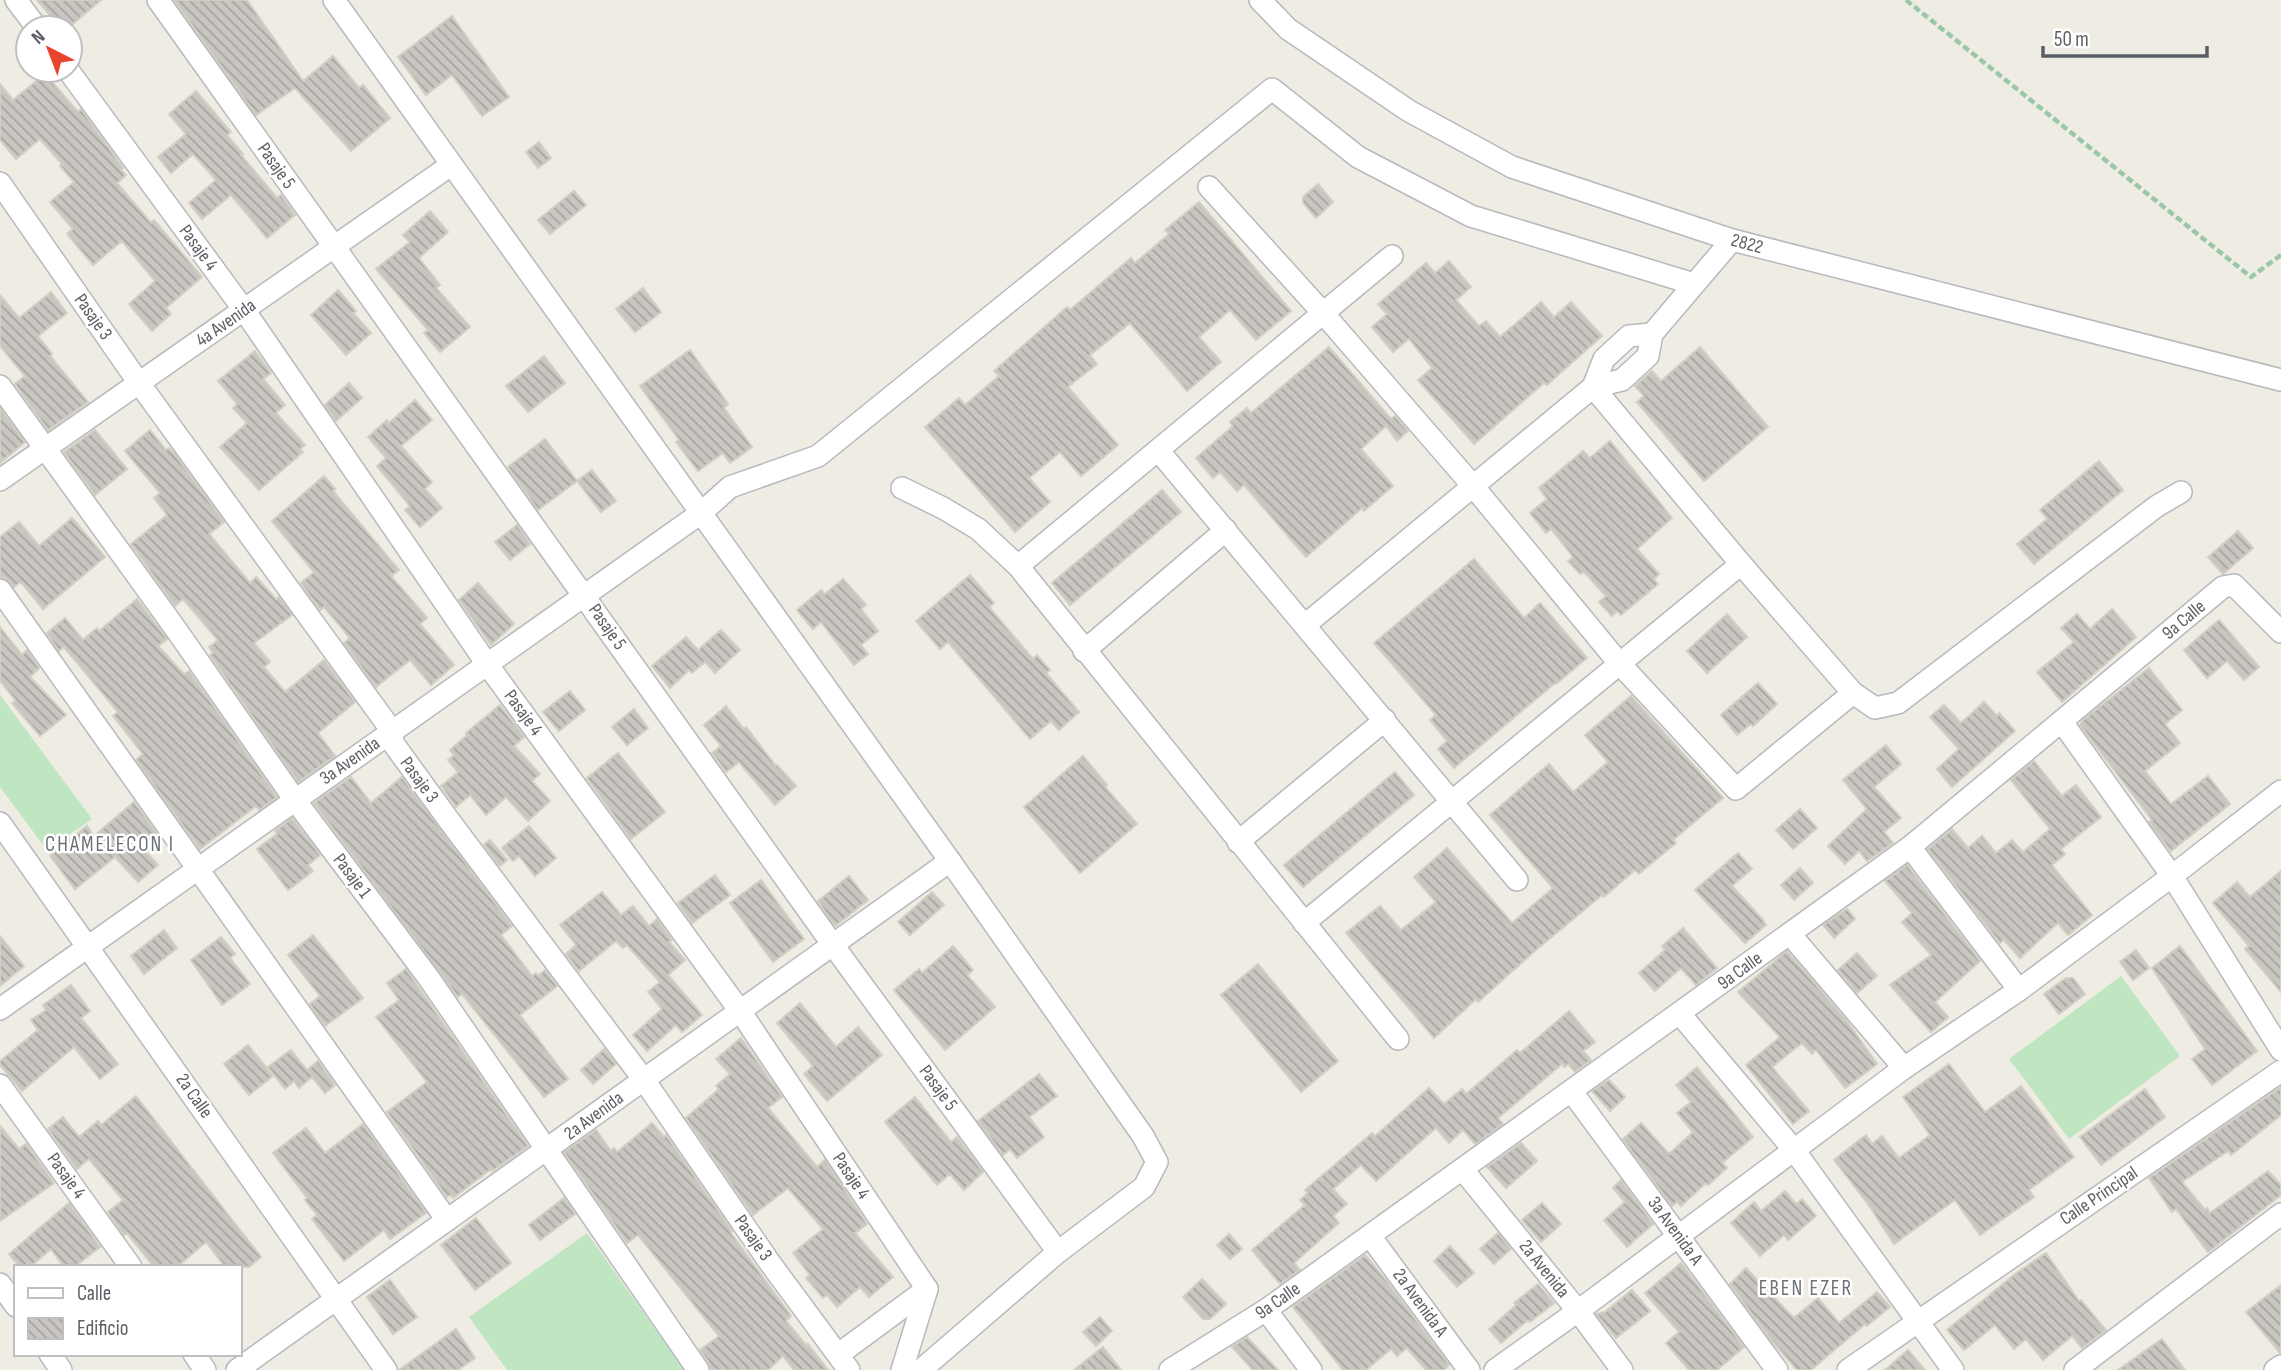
<svg xmlns="http://www.w3.org/2000/svg" width="2281" height="1370" viewBox="0 0 2281 1370" font-family="'Sofia Sans Condensed',sans-serif">
<style>
.grass{fill:#c0e6c1}
.building{fill:url(#building-back-hatch);stroke:#d3cec2;stroke-width:2}
.lines{fill:none;stroke-linecap:round;stroke-linejoin:round}
.minor-casing{stroke:#b6b9bd;stroke-width:24}
.path{stroke:#99c7a8;stroke-width:4.5;stroke-dasharray:7 3.5;stroke-linecap:butt}
.minor{stroke:#fff;stroke-width:21}
.labels{text-anchor:middle;dominant-baseline:central;stroke-width:5;stroke-linejoin:round;paint-order:stroke}
.street-label{font-size:19px;fill:#5b5f64;stroke:#fff}
.neighbourhood-label{font-size:21px;letter-spacing:2px;fill:#6c7176;stroke:#fff}
</style>
<defs>
<pattern id="building-back-hatch" width="6" height="6" patternUnits="userSpaceOnUse" patternTransform="scale(1.75)"><rect width="6" height="6" fill="#c9c6c1"/><path d="M-1 5l2 2M0 0l6 6M5-1l2 2" fill="none" stroke="#a6a4a0"/></pattern>
</defs>
<rect width="100%" height="100%" fill="#eeece3"/>
<g class="grass">
<path d="M0,695L92,819L47,850L0,787Z"/>
<path d="M2121,976L2180,1056L2069,1139L2009,1059Z"/>
<path d="M587,1233L684,1370H507L469,1317Z"/>
</g>
<g class="building">
<path d="M37,0H101L68,28H61Z"/>
<path d="M174,0H247L303,81L333,56L359,88L363,85L390,118L351,151L295,88L256,115Z"/>
<path d="M452,16L509,97L482,116L452,75L426,95L398,57Z"/>
<path d="M45,74L78,112L81,109L123,168L121,170L126,175L117,183L151,223L154,220L202,277L166,308L171,314L152,331L129,304L155,281L122,241L93,265L67,234L73,229L50,202L74,182L60,166L62,164L40,139L16,159L0,140V84L13,100Z"/>
<path d="M196,91L231,132L227,135L243,154L241,155L277,198L281,195L295,215L267,238L231,195L202,219L189,203L216,180L193,154L171,173L158,157L186,134L169,114Z"/>
<path d="M539,142L551,158L538,168L526,152Z"/>
<path d="M1318,184L1333,202L1316,218L1303,203V197Z"/>
<path d="M574,191L586,205L550,234L538,220Z"/>
<path d="M1199,202L1291,311L1256,340L1230,310L1199,337L1221,362L1187,391L1130,323L1090,355L1097,364L1068,387L1118,445L1081,476L1060,452L1029,478L1050,502L1015,532L925,427L959,398L965,405L999,376L994,371L1067,307L1070,310L1131,258L1135,263L1169,234L1165,230Z"/>
<path d="M430,211L448,232L419,258L440,285L436,288L470,327L440,352L424,333L428,330L376,269L410,242L403,235Z"/>
<path d="M1449,261L1471,287L1456,300L1479,326L1486,321L1500,337L1541,302L1554,317L1571,302L1602,336L1547,385L1544,383L1474,444L1418,380L1432,368L1409,339L1393,352L1372,327L1387,314L1378,304L1426,263L1435,273Z"/>
<path d="M643,288L661,312L635,332L616,309Z"/>
<path d="M338,290L356,311L353,313L371,333L346,355L311,315Z"/>
<path d="M51,292L67,313L38,336L52,354L50,356L88,402L48,430L15,384L25,376L0,346V295L19,318Z"/>
<path d="M1329,347L1391,419L1395,416L1408,431L1397,441L1386,426L1361,449L1393,486L1364,511L1362,508L1306,557L1244,485L1237,491L1220,472L1213,478L1196,458L1233,426L1230,422L1247,408L1251,413Z"/>
<path d="M1700,347L1768,427L1704,481L1637,402L1644,396L1635,386L1652,371L1661,381Z"/>
<path d="M690,350L728,404L724,408L752,447L730,463L723,453L698,471L676,442L679,440L640,386Z"/>
<path d="M255,351L271,373L263,379L285,405L276,413L305,445L300,449L303,452L259,490L220,447L247,423L233,408L237,404L218,381Z"/>
<path d="M544,356L565,383L528,412L506,386Z"/>
<path d="M349,383L362,398L336,421L325,405Z"/>
<path d="M415,400L432,420L401,446L432,482L425,489L442,508L420,527L405,510L410,506L377,466L386,458L368,437L387,420L389,423Z"/>
<path d="M0,408L25,442L0,463Z"/>
<path d="M95,430L127,469L95,495L64,452Z"/>
<path d="M150,430L166,450L169,448L174,453L224,522L209,534L250,583L256,577L276,599L279,597L292,615L254,643L270,662L264,667L285,692L324,660L355,702L318,733L335,756L298,782L210,655L213,653L209,647L218,640L183,599L175,606L131,544L167,515L154,498L160,493L125,451Z"/>
<path d="M545,439L577,481L538,510L508,467Z"/>
<path d="M1610,441L1672,518L1637,549L1659,574L1654,579L1658,584L1621,615L1617,611L1612,616L1599,602L1606,596L1584,572L1580,574L1568,561L1573,557L1551,529L1546,533L1530,513L1547,499L1539,488L1583,451L1590,458Z"/>
<path d="M2099,461L2123,490L2034,564L2017,544L2047,519L2040,510Z"/>
<path d="M592,470L616,501L601,512L577,481Z"/>
<path d="M324,476L335,489L333,491L399,570L391,576L427,618L420,624L454,665L431,685L410,660L376,687L344,643L350,638L324,607L320,610L301,583L314,572L272,521Z"/>
<path d="M1162,490L1181,512L1070,605L1052,583Z"/>
<path d="M72,518L105,557L43,609L21,582L14,587L6,578L0,577V537L19,522L39,546Z"/>
<path d="M517,525L530,544L510,560L495,542Z"/>
<path d="M2238,531L2253,548L2223,574L2208,557Z"/>
<path d="M1474,559L1524,618L1540,603L1587,658L1556,684L1555,683L1454,768L1438,749L1447,741L1430,720L1436,715L1374,643Z"/>
<path d="M970,575L994,603L989,607L1033,659L1037,655L1050,670L1046,673L1079,712L1059,730L1051,721L1030,739L948,642L940,649L916,621Z"/>
<path d="M843,579L866,605L861,609L878,631L861,645L868,654L854,665L821,622L813,629L797,610L821,590L825,594Z"/>
<path d="M478,583L514,624L491,645L459,600Z"/>
<path d="M137,599L167,639L158,646L184,674L189,671L277,797L259,810L256,806L200,849L136,760L143,754L113,716L118,712L64,647L59,651L47,633L65,618L83,640L97,628L99,631Z"/>
<path d="M2112,609L2136,637L2062,702L2037,672L2074,642L2061,628L2077,614L2090,629Z"/>
<path d="M1727,614L1747,637L1707,673L1687,651Z"/>
<path d="M2219,620L2259,667L2244,680L2227,661L2207,678L2184,650Z"/>
<path d="M0,627L22,655L27,650L39,668L30,677L66,715L40,736L12,703L16,701L0,681Z"/>
<path d="M721,630L740,650L715,673L705,662L692,673L689,670L670,688L652,666L686,637L698,650Z"/>
<path d="M2149,668L2182,710L2165,724L2180,743L2145,771L2171,804L2208,776L2230,804L2171,851L2149,822L2152,820L2080,725L2083,720Z"/>
<path d="M1758,683L1777,704L1753,726L1751,724L1737,735L1721,715Z"/>
<path d="M570,691L585,710L559,731L543,712Z"/>
<path d="M1631,696L1723,798L1673,840L1676,843L1639,874L1635,870L1604,897L1602,895L1536,950L1478,1002L1476,999L1434,1038L1346,933L1380,906L1401,930L1436,902L1414,877L1447,848L1512,923L1553,888L1490,815L1549,764L1573,792L1608,762L1585,735Z"/>
<path d="M1984,702L1997,716L1999,713L2015,731L1952,787L1937,769L1959,749L1930,717L1944,705L1961,723Z"/>
<path d="M500,705L524,737L514,746L540,774L532,781L550,801L528,821L506,797L486,815L470,795L456,807L441,786L458,772L448,760L454,755L450,750L467,735L466,733Z"/>
<path d="M726,706L744,729L746,727L776,766L777,765L796,786L775,805L739,762L726,772L712,753L721,746L704,725Z"/>
<path d="M634,709L648,728L627,745L612,727Z"/>
<path d="M1886,745L1901,764L1874,787L1901,818L1884,832L1893,843L1867,861L1859,851L1845,864L1828,846L1867,809L1843,780Z"/>
<path d="M618,753L665,812L631,839L587,778Z"/>
<path d="M1083,756L1107,785L1105,787L1137,824L1080,873L1024,807Z"/>
<path d="M2034,761L2062,796L2076,785L2101,817L2061,849L2065,854L2052,865L2092,915L2068,935L2058,923L2020,958L2004,940L2000,943L1928,849L1952,829L1968,848L1982,836L1996,853L2012,840L2023,852L2050,829L2011,780Z"/>
<path d="M1395,772L1414,795L1303,887L1284,865Z"/>
<path d="M351,777L371,803L402,777L512,926L501,935L532,976L536,973L538,976L545,970L557,986L520,1015L568,1079L544,1097L462,994L458,997L314,803Z"/>
<path d="M134,802L161,839L146,852L158,865L138,882L115,857L75,889L50,856L87,826L94,836Z"/>
<path d="M1800,809L1817,828L1793,849L1776,830Z"/>
<path d="M292,818L320,855L308,865L313,871L288,890L257,849L277,834L275,831Z"/>
<path d="M529,826L556,858L535,876L519,856L513,861L502,848Z"/>
<path d="M490,840L507,860L500,866L484,845Z"/>
<path d="M1738,853L1752,869L1732,886L1764,921L1763,922L1766,925L1745,943L1695,890Z"/>
<path d="M1907,865L1980,961L1935,1002L1948,1017L1931,1032L1890,985L1931,955L1902,922L1912,913L1885,881Z"/>
<path d="M1800,868L1813,883L1794,900L1781,885Z"/>
<path d="M2281,871V992L2245,949L2249,946L2213,903L2237,882L2250,897Z"/>
<path d="M715,875L730,895L692,923L678,903Z"/>
<path d="M849,876L868,900L835,926L818,901Z"/>
<path d="M761,880L804,939L773,962L730,903Z"/>
<path d="M602,892L621,915L633,906L649,926L657,919L672,940L669,942L685,960L668,975L702,1015L682,1032L676,1025L647,1051L633,1035L662,1009L648,992L660,982L627,945L623,948L616,941L579,971L566,954L576,945L560,925Z"/>
<path d="M932,892L944,905L910,935L898,922Z"/>
<path d="M1847,909L1855,919L1834,938L1823,925Z"/>
<path d="M1683,928L1717,968L1696,985L1681,968L1655,991L1639,973L1665,950L1662,946Z"/>
<path d="M164,930L177,948L144,974L131,956Z"/>
<path d="M313,935L363,998L325,1026L310,1004L320,996L288,955Z"/>
<path d="M0,936L24,966L0,986Z"/>
<path d="M221,937L235,954L230,958L250,984L222,1005L191,960Z"/>
<path d="M953,946L973,970L967,975L995,1007L945,1050L894,990L919,969L922,973Z"/>
<path d="M2180,946L2257,1051L2212,1085L2192,1059L2205,1049L2152,968Z"/>
<path d="M2136,950L2149,968L2133,980L2120,962Z"/>
<path d="M1787,951L1847,1021L1877,1064L1845,1088L1816,1050L1812,1054L1802,1043L1772,1067L1809,1111L1793,1124L1746,1065L1780,1037L1738,992Z"/>
<path d="M1857,953L1877,976L1857,993L1838,970Z"/>
<path d="M1258,964L1338,1061L1301,1092L1221,995Z"/>
<path d="M406,969L528,1146L492,1171L491,1169L453,1198L451,1195L447,1197L387,1112L427,1082L376,1017L399,1000L387,983Z"/>
<path d="M2066,978H2073L2085,994L2059,1014L2044,994Z"/>
<path d="M71,985L90,1011L81,1018L118,1064L100,1079L74,1047L22,1091L0,1065V1061L38,1030L31,1020L46,1010L43,1005Z"/>
<path d="M800,1003L836,1047L858,1027L882,1055L827,1101L804,1074L813,1066L777,1023Z"/>
<path d="M1569,1011L1595,1042L1583,1051L1591,1060L1575,1072L1568,1064L1565,1067L1562,1064L1498,1118L1503,1124L1475,1144L1463,1130L1449,1143L1436,1128L1376,1181L1361,1165L1333,1189L1347,1204L1333,1216L1339,1223L1294,1263L1300,1270L1280,1284L1252,1250L1305,1205L1300,1200L1308,1193L1305,1190L1372,1133L1375,1136L1429,1088L1444,1104L1462,1089L1466,1094L1517,1050L1520,1053Z"/>
<path d="M741,1038L782,1097L768,1108L817,1167L825,1160L867,1224L855,1233L893,1277L869,1297L860,1287L837,1307L827,1295L823,1298L806,1278L810,1275L793,1253L823,1229L788,1188L753,1215L686,1118L719,1089L716,1086L730,1074L716,1059Z"/>
<path d="M248,1045L273,1076L249,1095L224,1064Z"/>
<path d="M604,1049L616,1064L593,1084L581,1070Z"/>
<path d="M291,1050L307,1070L318,1061L335,1085L325,1093L312,1077L299,1088L294,1081L285,1089L268,1067Z"/>
<path d="M1949,1064L1985,1112L2021,1086L2074,1157L2029,1190L2034,1197L1980,1235L1955,1200L1894,1244L1868,1204L1834,1160L1866,1135L1872,1144L1882,1136L1899,1158L1930,1135L1903,1097Z"/>
<path d="M1697,1067L1753,1137L1722,1163L1727,1168L1708,1185L1706,1183L1681,1206L1677,1202L1672,1206L1623,1139L1641,1123L1669,1154L1693,1132L1677,1113L1691,1102L1676,1085Z"/>
<path d="M1039,1074L1057,1096L1029,1117L1044,1137L1017,1158L1010,1149L1003,1155L978,1121Z"/>
<path d="M1609,1080L1625,1097L1610,1111L1592,1091Z"/>
<path d="M2281,1087V1115L2231,1155L2228,1151L2182,1182L2205,1210L2207,1208L2210,1213L2268,1171L2281,1185V1195L2208,1252L2176,1209L2172,1212L2149,1178Z"/>
<path d="M2145,1089L2165,1117L2101,1165L2080,1137Z"/>
<path d="M136,1096L261,1257L249,1267H225L206,1242L177,1267H154L127,1233L124,1235L108,1212L123,1200L89,1159L77,1169L48,1129L63,1117L79,1137L98,1121L101,1125Z"/>
<path d="M915,1097L951,1142L957,1137L983,1172L964,1190L950,1174L937,1185L885,1122Z"/>
<path d="M652,1123L664,1137L666,1135L732,1231L731,1233L791,1316L786,1321L807,1346L808,1344L828,1370H794L783,1356L768,1370H711L709,1363L700,1350L719,1336L638,1235L627,1243L564,1152L596,1130L611,1151L614,1148L617,1152Z"/>
<path d="M363,1124L426,1213L390,1239L384,1230L344,1261L312,1219L317,1215L305,1200L307,1198L273,1153L306,1128L325,1153Z"/>
<path d="M0,1126L19,1149L26,1144L54,1183L0,1221Z"/>
<path d="M1521,1143L1537,1161L1506,1188L1487,1167Z"/>
<path d="M1621,1180L1653,1224L1627,1247L1604,1220L1625,1202L1613,1188Z"/>
<path d="M1785,1191L1796,1204L1802,1199L1816,1216L1788,1240L1784,1235L1760,1256L1731,1223L1754,1202L1761,1211Z"/>
<path d="M564,1198L575,1214L540,1240L529,1225Z"/>
<path d="M69,1203L100,1247L74,1267H64L51,1249L30,1267H20L9,1254Z"/>
<path d="M1542,1203L1561,1224L1541,1242L1522,1220Z"/>
<path d="M476,1218L511,1263L475,1290L441,1245Z"/>
<path d="M1498,1233L1511,1249L1494,1264L1480,1249Z"/>
<path d="M1229,1234L1242,1249L1230,1259L1217,1245Z"/>
<path d="M1450,1246L1474,1273L1457,1287L1434,1261Z"/>
<path d="M2046,1253L2079,1301L2081,1300L2106,1330L2082,1348L2072,1336L2043,1360L2026,1339L2014,1349L1995,1325L1964,1350L1947,1330L2015,1274Z"/>
<path d="M1365,1255L1386,1280L1449,1365L1444,1370H1426L1407,1348L1397,1356L1391,1349L1366,1370H1343L1293,1307Z"/>
<path d="M1681,1263L1744,1347L1717,1370H1689L1666,1343L1679,1332L1645,1293Z"/>
<path d="M1746,1268L1794,1318L1818,1298L1839,1323L1877,1292L1890,1307L1867,1326L1865,1324L1811,1370H1797L1771,1340L1730,1284Z"/>
<path d="M1202,1279L1226,1304L1210,1319H1203L1183,1297Z"/>
<path d="M390,1280L417,1317L393,1334L367,1297Z"/>
<path d="M1538,1284L1554,1303L1530,1322L1528,1320L1501,1343L1489,1329L1516,1305L1514,1303Z"/>
<path d="M2281,1285V1353H2280L2246,1312Z"/>
<path d="M1632,1290L1650,1311L1616,1338L1596,1314L1605,1312Z"/>
<path d="M1100,1317L1112,1331L1096,1346L1083,1332Z"/>
<path d="M456,1329L475,1358L458,1370H399Z"/>
<path d="M1247,1337L1278,1370H1253L1232,1347Z"/>
<path d="M2162,1339L2185,1370H2118Z"/>
<path d="M1103,1347L1121,1370H1074Z"/>
<path d="M1908,1350L1925,1370H1885Z"/>
</g>
<g class="lines">
<g class="minor-casing">
<g id="minor">
<path d="M16,0L37,28"/>
<path d="M158,0L833,945L1058,1252"/>
<path d="M334,0L950,861L1143,1136L1157,1162L1144,1187L1058,1252L921,1370"/>
<path d="M1260,0L1288,29L1409,111L1512,167L1732,240L2281,380"/>
<path d="M68,70L244,310L487,664L740,1011L927,1289L902,1370"/>
<path d="M0,183L139,383L392,731L393,743L448,819L644,1080L770,1263L849,1370"/>
<path d="M1209,187L1323,313L1473,486L1619,663L1736,789L1853,693"/>
<path d="M0,386L175,628L295,800L428,977L698,1370"/>
<path d="M1593,387L1741,564L1853,693L1875,708L1898,703L2157,506L2181,492"/>
<path d="M1593,387L1604,359L1629,336L1652,334"/>
<path d="M1158,450L1517,880"/>
<path d="M0,480L451,165"/>
<path d="M902,488L943,508L978,529L1018,566L1398,1039"/>
<path d="M1018,566L1392,256"/>
<path d="M0,590L447,1220"/>
<path d="M1305,625L1593,387L1622,380L1648,356L1652,334L1732,240"/>
<path d="M1084,651L1226,530"/>
<path d="M2062,722L2172,876L2281,1050"/>
<path d="M0,823L386,1370"/>
<path d="M1238,842L1385,720"/>
<path d="M1910,847L2019,990"/>
<path d="M1304,923L1741,564"/>
<path d="M1790,934L1904,1068"/>
<path d="M0,1009L701,513L730,487L818,456L1272,89L1358,157L1471,216L1694,284"/>
<path d="M1680,1014L1794,1150L1953,1370"/>
<path d="M0,1085L131,1267"/>
<path d="M1572,1092L1777,1370"/>
<path d="M1463,1170L1578,1311L1622,1370"/>
<path d="M1370,1236L1469,1370"/>
<path d="M0,1284L16,1306"/>
<path d="M1266,1310L1311,1370"/>
<path d="M50,1354L61,1370"/>
<path d="M194,1354L205,1370"/>
<path d="M839,1354L927,1289"/>
<path d="M237,1370L950,861"/>
<path d="M1170,1370L1266,1310L1910,847L2223,587L2234,585L2281,632"/>
<path d="M1495,1370L1578,1311L1904,1068L2019,990L2172,876L2281,791"/>
<path d="M1848,1370L2281,1071"/>
<path d="M2075,1370L2281,1214"/>
<path d="M2275,1370L2281,1366"/>
</g>
</g>
<path class="path" d="M1906,0L2251,277L2281,255"/>
<use href="#minor" class="minor"/>
</g>
<g class="labels">
<g class="street-label">
<text transform="translate(276 166) rotate(55)">Pasaje 5</text>
<text transform="translate(1747 244) rotate(15)">2822</text>
<text transform="translate(198 248) rotate(54)">Pasaje 4</text>
<text transform="translate(93 317) rotate(55)">Pasaje 3</text>
<text transform="translate(226 323) rotate(-35)">4a Avenida</text>
<text transform="translate(2184 620) rotate(-40)">9a Calle</text>
<text transform="translate(607 627) rotate(55)">Pasaje 5</text>
<text transform="translate(523 713) rotate(54)">Pasaje 4</text>
<text transform="translate(350 761) rotate(-35)">3a Avenida</text>
<text transform="translate(419 780) rotate(54)">Pasaje 3</text>
<text transform="translate(352 876) rotate(53)">Pasaje 1</text>
<text transform="translate(1740 971) rotate(-36)">9a Calle</text>
<text transform="translate(938 1088) rotate(54)">Pasaje 5</text>
<text transform="translate(194 1096) rotate(55)">2a Calle</text>
<text transform="translate(594 1116) rotate(-36)">2a Avenida</text>
<text transform="translate(66 1176) rotate(54)">Pasaje 4</text>
<text transform="translate(851 1176) rotate(56)">Pasaje 4</text>
<text transform="translate(2099 1196) rotate(-34)">Calle Principal</text>
<text transform="translate(1675 1231) rotate(54)">3a Avenida A</text>
<text transform="translate(753 1238) rotate(55)">Pasaje 3</text>
<text transform="translate(1544 1269) rotate(51)">2a Avenida</text>
<text transform="translate(1278 1301) rotate(-35)">9a Calle</text>
<text transform="translate(1420 1303) rotate(54)">2a Avenida A</text>
</g>
<g class="neighbourhood-label">
<text x="110" y="844">CHAMELECON I</text>
<text x="1806" y="1288">EBEN EZER</text>
</g>
</g>
<rect x="14" y="1265" width="228" height="91" fill="#ffffff" stroke="#bdbfc1" stroke-width="2"/>
<rect x="28" y="1288" width="35" height="10" fill="#ffffff" stroke="#bdbfc1" stroke-width="2"/>
<text x="77" y="1300" font-size="21" fill="#5b5f64">Calle</text>
<rect x="28" y="1318" width="35" height="21" fill="url(#building-back-hatch)" stroke="#bdbfc1" stroke-width="2"/>
<text x="77" y="1335" font-size="21" fill="#5b5f64">Edificio</text>
<g transform="translate(49 49) rotate(318)"><circle r="33" fill="#ffffff" stroke="#bdbfc1" stroke-width="2"/>
<path d="M0-5L12 26L0 18L-12 26Z" fill="#e8452f"/>
<text y="-10" font-size="19" font-weight="bold" text-anchor="middle" fill="#5b5f64">N</text>
</g>
<path d="M2043 46v10h164v-10" fill="none" stroke="#5b5f64" stroke-width="3.5"/>
<text x="2054" y="46" font-size="21" fill="#5b5f64" stroke="#ffffff" stroke-width="5" paint-order="stroke">50 m</text>
</svg>
